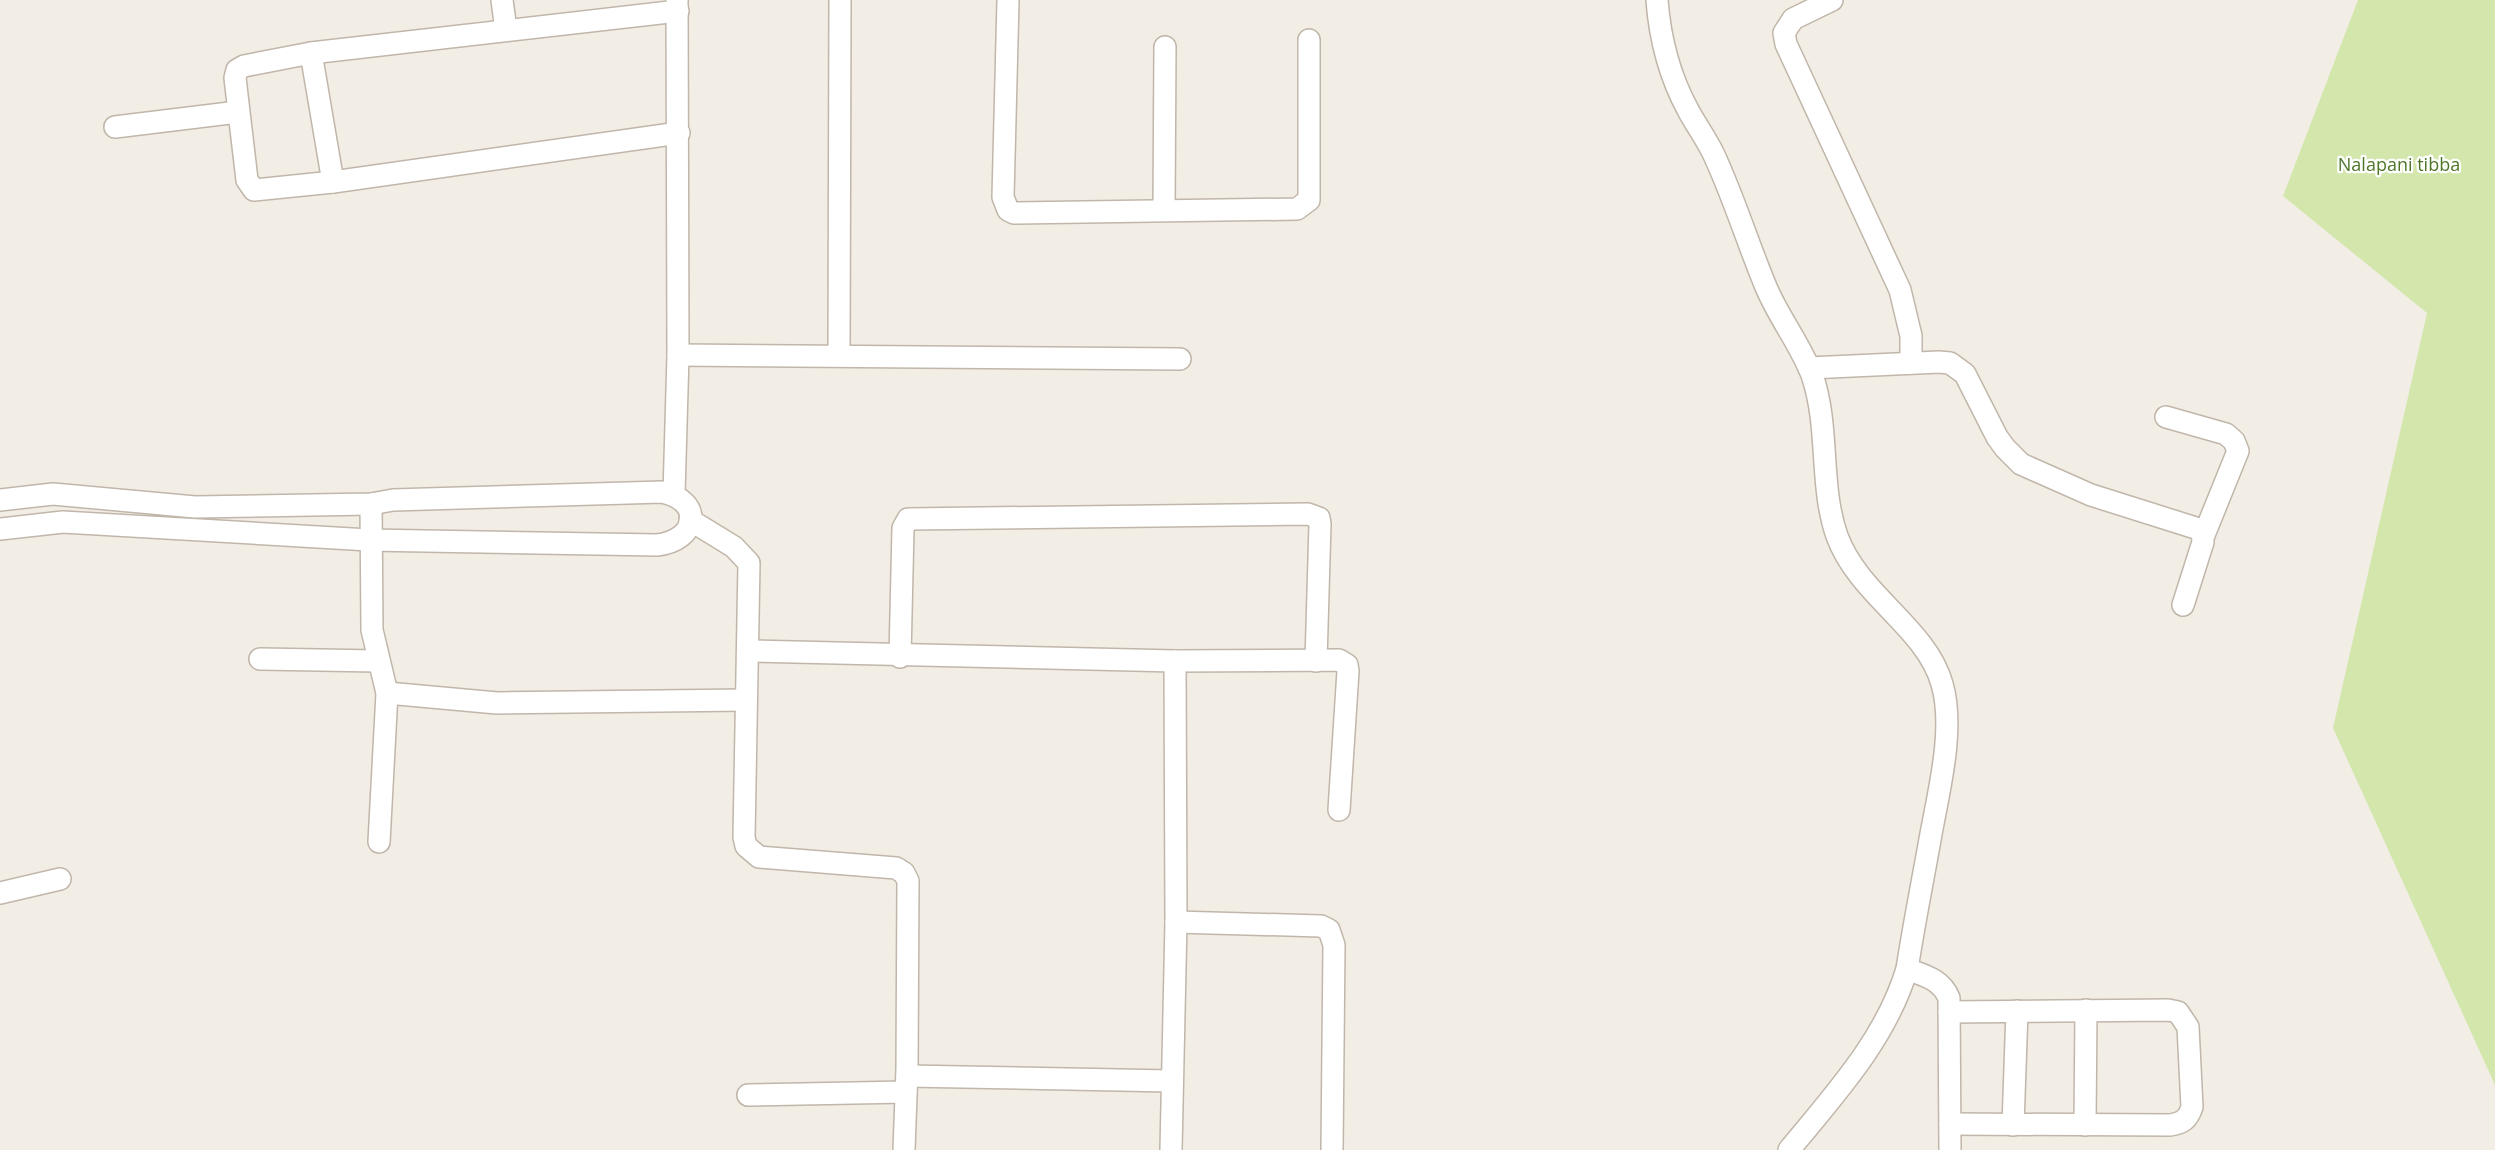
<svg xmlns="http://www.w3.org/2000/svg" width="2495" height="1150" viewBox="0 0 2495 1150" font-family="'Open Sans',sans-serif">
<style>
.green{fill:#d3e7ad}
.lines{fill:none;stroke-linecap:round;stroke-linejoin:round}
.street-casing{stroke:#c1b6aa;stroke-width:24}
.street{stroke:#fff;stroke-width:21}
.labels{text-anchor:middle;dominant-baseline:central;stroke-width:4.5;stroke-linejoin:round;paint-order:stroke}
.park-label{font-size:18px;fill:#4e7628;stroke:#fff}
</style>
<rect width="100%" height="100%" fill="#f2ede5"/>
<path class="green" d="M2358,0H2495V1085L2333,728L2427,313L2283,196Z"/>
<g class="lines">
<g class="street-casing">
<g id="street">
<path d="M502,0L506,30"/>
<path d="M1008,0L1003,197L1008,210L1014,213L1297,209L1309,200V40"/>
<path d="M1657,0C1660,40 1669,75 1688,110C1696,125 1707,140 1714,155C1734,198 1748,244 1766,287C1779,318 1800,344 1812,375C1830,427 1819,485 1837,536C1859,596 1926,627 1942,684C1955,728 1939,790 1931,834C1923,879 1914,924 1907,969C1886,1039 1835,1094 1789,1150"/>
<path d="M1832,0L1793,19L1784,33L1786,44L1900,290L1911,336V363"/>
<path d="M678,11L311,53L244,66L237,70L235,78L247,180L254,190L333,182L679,133"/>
<path d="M311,53L333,182"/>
<path d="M115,127L238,112"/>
<path d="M1164,209L1165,47"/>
<path d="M678,355L1180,359"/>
<path d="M839,355L840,0"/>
<path d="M1809,368L1939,362L1950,363L1965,374L1997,437L2005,448L2021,464L2091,495L2202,530L2203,542L2183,605"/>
<path d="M2166,417L2226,434L2234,441L2238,451L2204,535"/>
<path d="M674,494L678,355L677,0"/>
<path d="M0,500L53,494L195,507L371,504L393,500L662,492C705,501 697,541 657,545L369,540L63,522L0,529"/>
<path d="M371,504L372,630L387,693L379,842"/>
<path d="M690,520L734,547L749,563L744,837L746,846L759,857L896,868L904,873L908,881L907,1069L904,1150"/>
<path d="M749,651L1175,661L1339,660L1347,665L1348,671L1339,810"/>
<path d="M900,657L903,528L908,519L1308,514L1319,518L1320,524L1316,661"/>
<path d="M260,659L378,661"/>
<path d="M387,693L497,703L746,700"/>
<path d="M0,893L60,879"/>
<path d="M1176,922L1321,926L1329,930L1334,945L1332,1150"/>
<path d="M1907,969C1925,976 1941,979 1949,998L1950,1150"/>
<path d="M1949,1012L2168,1010L2178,1012L2188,1027L2192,1107C2188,1119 2183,1123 2170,1125L1950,1124"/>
<path d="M907,1076L1171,1081"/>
<path d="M748,1095L906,1092"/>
<path d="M2013,1125L2017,1011"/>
<path d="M2085,1125L2086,1010"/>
<path d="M1171,1150L1176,922L1175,661"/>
</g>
</g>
<use href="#street" class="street"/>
</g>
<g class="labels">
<g class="park-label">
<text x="2399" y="164">Nalapani tibba</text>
</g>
</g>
</svg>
